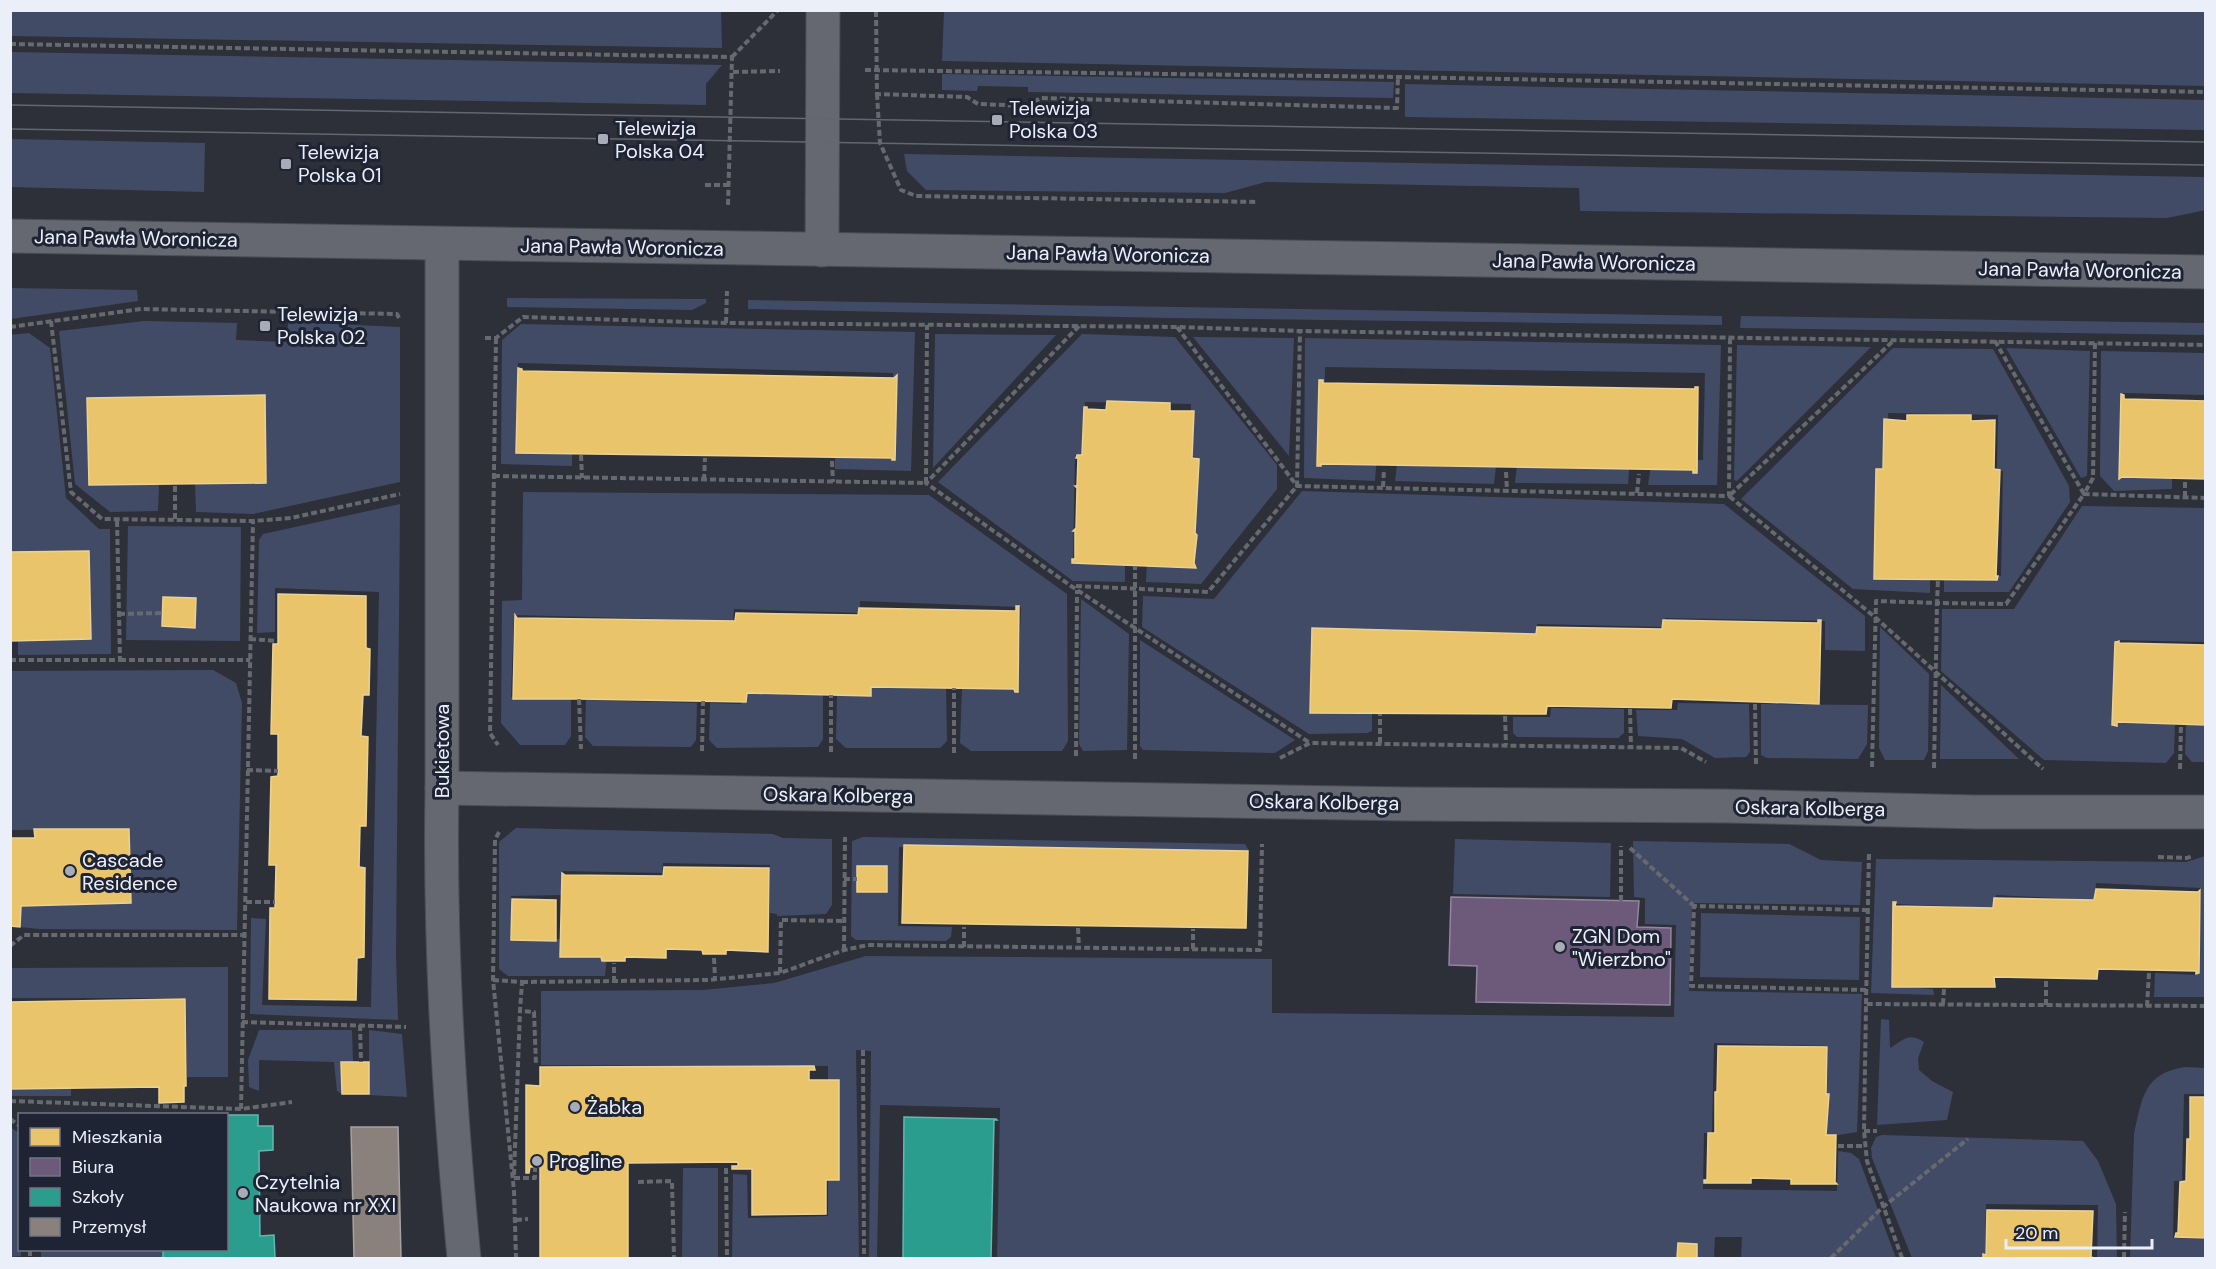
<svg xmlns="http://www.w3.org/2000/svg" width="2216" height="1269" viewBox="0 0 2216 1269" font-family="'DM Sans',sans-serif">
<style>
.green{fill:#424b66}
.homes{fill:#e9c46a;stroke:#ead195;stroke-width:1.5}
.offices{fill:#6d597a;stroke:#9386a0;stroke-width:1.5}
.schools{fill:#2a9d8f;stroke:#64b6af;stroke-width:1.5}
.industry{fill:#8a817c;stroke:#a7a2a2;stroke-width:1.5}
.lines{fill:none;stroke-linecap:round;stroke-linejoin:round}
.minor-casing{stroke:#494c54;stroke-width:35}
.path{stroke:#666970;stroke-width:4;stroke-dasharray:6 3;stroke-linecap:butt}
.minor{stroke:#656870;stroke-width:33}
.tram{stroke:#64676f;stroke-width:1.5}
.poi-dot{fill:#a8acb6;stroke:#1f2434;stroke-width:2}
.labels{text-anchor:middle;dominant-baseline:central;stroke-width:6;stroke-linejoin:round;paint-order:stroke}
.poi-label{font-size:20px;fill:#ebeffa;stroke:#1f2434;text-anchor:start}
.street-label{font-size:20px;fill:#ebeffa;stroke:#1f2434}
</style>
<rect width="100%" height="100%" fill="#2d3039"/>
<g class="green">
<path d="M11,10L721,11L722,48L11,36Z"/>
<path d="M906,10L2205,11V86L942,61L944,12Z"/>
<path d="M11,52L722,65L706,84V105L11,93Z"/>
<path d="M942,74L1394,82L1393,98L1028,92V87L978,86L977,91L942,90Z"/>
<path d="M1405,84L2205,100V130L1405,117Z"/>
<path d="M11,139L205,143L204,192L11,187Z"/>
<path d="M904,154L2205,177L2206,210L2167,218L1580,211L1579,188L1266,182L1225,193L926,190L907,171Z"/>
<path d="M10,288L137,290L138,301L11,319Z"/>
<path d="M507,298L706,299V303L692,310L507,307Z"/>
<path d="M748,300L1722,316V325L1170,318L748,309Z"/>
<path d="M1741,316L2205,323L2206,335L1740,328Z"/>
<path d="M144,321L237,323L236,340L287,342L288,322L400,327V482L253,514L196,512L195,484L266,483L265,395L87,398L89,485H159L158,511L110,512L75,484L59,331Z"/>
<path d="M521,324L915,332L911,471L835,469V454L891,456L893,373L518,363L516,445L572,446V466L501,464L502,340Z"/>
<path d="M29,333L50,348L66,498L99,529H110L111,654L18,655V641L91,639L89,552H11L10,335Z"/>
<path d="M935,334L1056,335L933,468Z"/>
<path d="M1082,334L1175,337L1277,465V489L1201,584L1146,582L1147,563L1195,564L1197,457L1190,456L1191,404L1085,402L1084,455H1075L1073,562L1125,563V582L1073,581L938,482Z"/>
<path d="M1193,337L1294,338L1289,456Z"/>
<path d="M1305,338L1721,345L1717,485H1648L1652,459L1703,460L1705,373L1325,367L1324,454H1377L1375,481L1304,478Z"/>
<path d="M1737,345L1871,347L1737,481L1734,480Z"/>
<path d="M1893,348L1993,349L2069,486L2070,502L2009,592H1944V576H2001L2003,471L1997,470L1998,415L1888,413L1887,469H1879L1930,576V593L1853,589L1741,499Z"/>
<path d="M2006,348L2090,351L2087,476L2081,478Z"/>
<path d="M2101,351L2205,353V395L2123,393L2122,476L2172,477V489L2114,491L2100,476Z"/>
<path d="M1398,455L1497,457L1494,484L1395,481Z"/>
<path d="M1518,457L1630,459L1628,484L1515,483Z"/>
<path d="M1302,491L1724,504L1865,616V651L1825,650V621L1665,618L1664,627L1537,624V634L1319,630L1372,713V731L1367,733L1309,734L1142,627L1143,596L1214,599Z"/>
<path d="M523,492L929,495L1067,594L1068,741L1062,751H971L960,743L962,688H1018L1021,607L860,601V613L734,609L733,621L514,615L511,697L571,699V736L565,745H520L501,723L502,601L522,600Z"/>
<path d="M400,504L396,956L398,1020L250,1014L251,918L266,919L262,1005L371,1007L379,592L275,588V632L257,633L259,540L263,534Z"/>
<path d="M2082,506L2205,508V642L2116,640L2114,723L2175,724L2174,753L2166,763L2044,760L1941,671L1942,609H2014Z"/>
<path d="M128,526L241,527L240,641L126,640Z"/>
<path d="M1081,599L1129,634L1127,750L1083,751L1079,744Z"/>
<path d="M1880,627L1929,674L1928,751L1924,760H1885L1879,748Z"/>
<path d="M1140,640L1295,740L1275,753L1143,750L1140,746Z"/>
<path d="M213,670L236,683L242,703L237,930L39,929L20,927L21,906L131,903L129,829L11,830L10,671Z"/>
<path d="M869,684L946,687L947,741L940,748H846L836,739L837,695L868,696Z"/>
<path d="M1941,685L2019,759H1940Z"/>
<path d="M742,693L823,695V739L818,747L717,748L709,740L710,703L741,704Z"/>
<path d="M586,700L697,703L696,740L691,747L593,746L585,737Z"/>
<path d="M1678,703L1749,704L1750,752L1746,757L1715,758L1682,739L1638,736L1636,710H1677Z"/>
<path d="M1761,704L1868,705L1867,744L1858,759L1767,758L1761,755Z"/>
<path d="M1551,708L1624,709V733L1618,738L1517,737L1513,733V717H1550Z"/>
<path d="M2186,725H2205V762H2192L2185,754Z"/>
<path d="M516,828L773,834L783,838L832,839V905L826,914L777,916V914L770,913V865L663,863L662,873L562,871V895L511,896V939H561L607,956L605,976H508L499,969V842Z"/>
<path d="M863,837L1245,844L1249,851L899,847L898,926L952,927L951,937L946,941L856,940L851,936L852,841Z"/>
<path d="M1455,839L1611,843L1610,897L1453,894Z"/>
<path d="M1633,841L1789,844L1821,860L1862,862L1860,905L1692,903L1689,991L1862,994L1857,1132L1839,1135H1826L1828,1046L1714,1043L1712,1133H1704L1703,1189L1837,1191L1838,1151L1851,1153L1859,1159L1896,1258H1741L1742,1237H1715L1714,1258H1697V1244L1678,1243L1677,1258H997L1000,1108L880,1105L877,1258H869L871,1051L856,1050L859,1258H732L733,1174L747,1175L748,1218L828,1216V1066L541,1065V991L703,990L774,983L866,956L1272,959V1013L1674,1017L1676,925L1645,924V898L1634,897Z"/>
<path d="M2205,856V997H2154L2155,973L2197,975L2201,888L2096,883L2095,900L1996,895L1995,908L1896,904L1892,986L1933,989L1934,995L1871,993L1876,859L2186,862Z"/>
<path d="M1701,913L1860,917L1859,980L1700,977Z"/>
<path d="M228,967V1077H187L186,998H11V968Z"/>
<path d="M1881,1019L1889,1020L1890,1048C1904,1040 1908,1032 1924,1042L1918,1058L1919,1070L1932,1081L1953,1092L1947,1120L1877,1125Z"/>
<path d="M259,1030H352L353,1062H341L342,1094L337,1091L334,1062L259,1060V1091L249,1087L248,1060Z"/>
<path d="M369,1030L402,1034L407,1097L369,1095Z"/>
<path d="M2185,1067L2205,1068V1094H2184L2182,1181H2174L2173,1238L2205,1239V1258H2130L2134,1134C2142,1098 2144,1073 2185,1067Z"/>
<rect x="11" y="1088" width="60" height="8"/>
<path d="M10,1127L19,1133L20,1250H21V1256L11,1257Z"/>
<path d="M1882,1135L2083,1141L2098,1161L2116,1204L2117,1258H2097L2098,1205L1986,1204L1985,1258H1912L1872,1158L1871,1148L1876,1137Z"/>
<path d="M683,1168H718V1258H682Z"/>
<rect x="41" y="1250" width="122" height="8"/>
</g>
<g class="homes">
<path d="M518,368L522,369V371L894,378L897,375L895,460H892V458L516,453Z"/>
<path d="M1319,380H1323V383L1695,389V387H1698L1697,473H1693V470L1321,464V466H1317Z"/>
<path d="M2121,394L2124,395V399L2206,401V479L2122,477L2119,479Z"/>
<path d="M265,395L266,483L89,485L87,398Z"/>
<path d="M1107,401L1170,403V411H1194L1192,458L1199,459V461L1195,533L1197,535L1194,563L1196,568L1072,563V559H1075V531H1073L1076,528L1077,488L1075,486H1077L1078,458H1076L1077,455H1082L1084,407H1087V409L1106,410Z"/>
<path d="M1907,415H1971V421L1995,420L1994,469L2000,470L1996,576H1998L1997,580L1874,579L1876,469H1883L1884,419L1907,421Z"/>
<path d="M89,551L91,639L10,641V552Z"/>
<path d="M278,594L366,596V648L370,649L369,695H363L361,736L368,737L366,826H360L359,867L365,868L364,957L357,958L356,1000L269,999L270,908H275L276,865H269L271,777L278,776V734H271L273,644H278Z"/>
<path d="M163,597L196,598L195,628L162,626Z"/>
<path d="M1016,606H1019L1018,692H1015L1014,689L871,687V696L747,693L746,702L579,699H513L515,615L517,618L735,621L736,613L858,615L859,608L1016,611Z"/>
<path d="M1663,620L1818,623V620H1821L1819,704L1672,699L1671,708L1547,706L1546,714L1310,713L1312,628L1536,634L1537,627L1662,629Z"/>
<path d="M2119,641V643L2206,645V725L2117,722V726L2112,725L2115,642Z"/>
<path d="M34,829H129L131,903L21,906L20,927L10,926V838H35Z"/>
<path d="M904,845L1248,851L1246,928L902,923Z"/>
<rect x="857" y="866" width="30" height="26"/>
<path d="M664,867L769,868L768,952L726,950V954H703L702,950L666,949V958L625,957V961H602L601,957H560L562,873L565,875L663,876Z"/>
<path d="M2096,889L2198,892L2200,890L2199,973L2196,974V971L2098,969L2097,979L1994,977L1995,987H1892L1893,902H1896L1895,906L1993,908L1994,898L2094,900Z"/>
<path d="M512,899L556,900V941L511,940Z"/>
<path d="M185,999L186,1086H184V1102L159,1103V1087L10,1089V1002Z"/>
<path d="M1718,1046L1827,1047L1826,1094H1829L1826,1135H1836L1835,1182L1837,1184H1791V1179L1751,1178V1183H1704V1180H1707L1708,1133H1715V1092H1717Z"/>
<path d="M341,1062H369V1094H342Z"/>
<path d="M814,1066L815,1070H809V1080H839V1180H826V1214L752,1215V1169H732V1166H738V1162L628,1163V1258H540V1167H530L529,1173H526V1085L540,1086V1067Z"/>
<path d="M2190,1097H2206V1238L2175,1237L2176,1233H2178L2180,1182L2186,1181L2187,1139H2190Z"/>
<path d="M1987,1210L2093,1211L2091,1257L2094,1258H1983V1254L1986,1255Z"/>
<path d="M1678,1243L1697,1244V1258H1677Z"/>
</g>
<path class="offices" d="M1451,897L1639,901L1637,927L1671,928L1670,1005L1476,1002L1477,966L1449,965Z"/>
<g class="schools">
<path d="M226,1115H258V1126H273V1150L259,1151L260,1236L274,1235L275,1258H163V1250H226Z"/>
<path d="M904,1117L996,1119L997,1120H994L991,1258H903Z"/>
</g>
<path class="industry" d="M351,1127H398L401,1258H354Z"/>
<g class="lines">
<g class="minor-casing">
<g id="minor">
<path d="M10,236L2206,272"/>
<path d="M442,244V788C439,946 449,1102 464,1258"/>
<path d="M822,250L823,10"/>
<path d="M442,788L1407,804L1726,806L1976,812H2206"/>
</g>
</g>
<g class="path">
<path d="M876,11L877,94L967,97L978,104L1026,106L1041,98L1397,108L1398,77"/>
<path d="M10,44L732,57L728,205"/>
<path d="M732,57L778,10"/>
<path d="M865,70L1398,77L2206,92"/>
<path d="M733,72L780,71"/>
<path d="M877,94L880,143L901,190L916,196L1258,202"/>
<path d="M705,185H729"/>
<path d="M51,321L71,492L102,519L253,521L291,518L400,494"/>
<path d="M726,323L727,291"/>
<path d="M1079,326L926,483L1071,586L1310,743"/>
<path d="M10,327L141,309L397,314L399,318"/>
<path d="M1177,327L1297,486L1729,496L1730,336"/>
<path d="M485,338H496L523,317L726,323L1177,327L1300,331L2206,345"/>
<path d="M496,338L490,733L498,745"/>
<path d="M1892,342L1729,496L1876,618L2043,769"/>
<path d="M2095,343L2093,478L2084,494L2206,498"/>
<path d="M581,455L582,478"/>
<path d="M832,461L833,482"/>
<path d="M1506,472L1507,491"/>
<path d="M494,476L926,483L927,325"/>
<path d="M704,480L705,458"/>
<path d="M1383,487L1384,469"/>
<path d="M1637,493L1639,474"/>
<path d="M2185,497V479"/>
<path d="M175,519V484"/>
<path d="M1076,586L1208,592L1297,486L1300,331"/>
<path d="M119,614L162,613"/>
<path d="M250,639L277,641"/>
<path d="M10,660H120L117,520"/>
<path d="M120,660H250"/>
<path d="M579,699L581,749"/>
<path d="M1755,704L1756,764"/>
<path d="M1630,709L1631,748"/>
<path d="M1505,716L1506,745"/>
<path d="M1380,743V714"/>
<path d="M702,751L703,701"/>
<path d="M831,752V695"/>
<path d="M954,753V688"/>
<path d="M1076,756L1077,590"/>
<path d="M1280,758L1310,743L1681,748L1706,762"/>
<path d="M1135,759V566"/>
<path d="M1872,767L1876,601L1937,603L1938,579"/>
<path d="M1934,768L1937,603L2006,604L2084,494L1995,341"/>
<path d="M2180,769L2181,725"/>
<path d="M247,770L278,771"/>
<path d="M499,832L495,840L493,980L514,1191L516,1258"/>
<path d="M1630,848L1694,906"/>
<path d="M2158,857L2187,858L2192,856"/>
<path d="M844,879H857"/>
<path d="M1621,901V846"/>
<path d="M246,902H275"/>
<path d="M1078,928L1079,948"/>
<path d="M10,946L24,935H245"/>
<path d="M964,947V927"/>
<path d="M1193,949V929"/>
<path d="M844,950L845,837"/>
<path d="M714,958L715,979"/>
<path d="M780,973L781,920L844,921"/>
<path d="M493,980L522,982L520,1011L534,1012L536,1065"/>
<path d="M522,982L708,980L780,973L844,950L868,945L1260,950L1262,844"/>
<path d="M614,982V963"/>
<path d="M1866,990L1691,986L1694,906L1866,910"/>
<path d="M1866,1004L1869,852"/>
<path d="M1943,1004L1944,989"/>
<path d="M2046,1005V980"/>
<path d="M2147,1006L2149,973"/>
<path d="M242,1022L406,1027"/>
<path d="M360,1025L361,1062"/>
<path d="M863,1050L864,1258"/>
<path d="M10,1101L241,1109L292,1102"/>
<path d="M241,1109L253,521"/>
<path d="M10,1119L20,1126"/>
<path d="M1864,1131H1877"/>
<path d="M1838,1146H1865"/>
<path d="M726,1168L727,1258"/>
<path d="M514,1175L520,1011"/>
<path d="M514,1178H535V1167"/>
<path d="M638,1182L672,1181L674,1258"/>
<path d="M516,1220L528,1219"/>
<path d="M30,1250V1258"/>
<path d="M1831,1258L1883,1207L1968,1139"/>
<path d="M1902,1258L1867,1161L1864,1131L1866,1004L2206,1006"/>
<path d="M2124,1258L2125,1212"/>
</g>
<use href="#minor" class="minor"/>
<g class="tram">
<path d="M10,105L2206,142"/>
<path d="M10,129L2206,165"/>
</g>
</g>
<g class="poi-dot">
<rect x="991" y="114" width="12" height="12" rx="3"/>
<rect x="597" y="133" width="12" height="12" rx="3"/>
<rect x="280" y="158" width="12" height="12" rx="3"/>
<rect x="259" y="320" width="12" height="12" rx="3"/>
<circle cx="70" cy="871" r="6"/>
<circle cx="1560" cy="947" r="6"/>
<circle cx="575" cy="1107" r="6"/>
<circle cx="537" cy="1161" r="6"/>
<circle cx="243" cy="1193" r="6"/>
</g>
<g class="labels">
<g class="poi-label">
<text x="1009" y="108">Telewizja<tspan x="1009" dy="23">Polska 03</tspan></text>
<text x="615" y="128">Telewizja<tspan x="615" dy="23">Polska 04</tspan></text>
<text x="298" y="152">Telewizja<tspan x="298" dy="23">Polska 01</tspan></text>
<text x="277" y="314">Telewizja<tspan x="277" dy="23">Polska 02</tspan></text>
<text x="82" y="860">Cascade<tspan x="82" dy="23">Residence</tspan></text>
<text x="1572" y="936">ZGN Dom<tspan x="1572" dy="23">"Wierzbno"</tspan></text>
<text x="587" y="1107">Żabka</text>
<text x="549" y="1161">Progline</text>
<text x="255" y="1182">Czytelnia<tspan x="255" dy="23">Naukowa nr XXI</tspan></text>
</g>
<g class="street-label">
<text transform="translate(136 238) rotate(1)">Jana Pawła Woronicza</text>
<text transform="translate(622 247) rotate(1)">Jana Pawła Woronicza</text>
<text transform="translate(1108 254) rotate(1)">Jana Pawła Woronicza</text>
<text transform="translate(1594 262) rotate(1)">Jana Pawła Woronicza</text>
<text transform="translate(2080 270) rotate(1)">Jana Pawła Woronicza</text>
<text transform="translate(442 751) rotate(-90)">Bukietowa</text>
<text transform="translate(838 795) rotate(1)">Oskara Kolberga</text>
<text transform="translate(1324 802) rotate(1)">Oskara Kolberga</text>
<text transform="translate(1810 808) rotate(1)">Oskara Kolberga</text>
</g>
</g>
<rect width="2216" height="1269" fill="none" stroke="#ebeffa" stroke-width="24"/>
<rect x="18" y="1113" width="210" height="138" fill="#1f2434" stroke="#717583" stroke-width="1.5"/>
<rect x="30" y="1128" width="30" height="18" fill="#e9c46a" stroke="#717583" stroke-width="1.5"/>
<text x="72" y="1143" font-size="18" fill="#ebeffa">Mieszkania</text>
<rect x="30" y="1158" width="30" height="18" fill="#6d597a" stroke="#717583" stroke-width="1.5"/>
<text x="72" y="1173" font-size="18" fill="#ebeffa">Biura</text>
<rect x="30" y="1188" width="30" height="18" fill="#2a9d8f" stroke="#717583" stroke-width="1.5"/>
<text x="72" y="1203" font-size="18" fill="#ebeffa">Szkoły</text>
<rect x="30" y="1218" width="30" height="18" fill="#8a817c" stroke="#717583" stroke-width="1.5"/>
<text x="72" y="1233" font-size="18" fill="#ebeffa">Przemysł</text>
<path d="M2006 1239v9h146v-9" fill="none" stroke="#ebeffa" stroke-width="3"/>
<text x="2015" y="1239" font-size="18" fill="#ebeffa" stroke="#1f2434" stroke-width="4.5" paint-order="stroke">20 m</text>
</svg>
